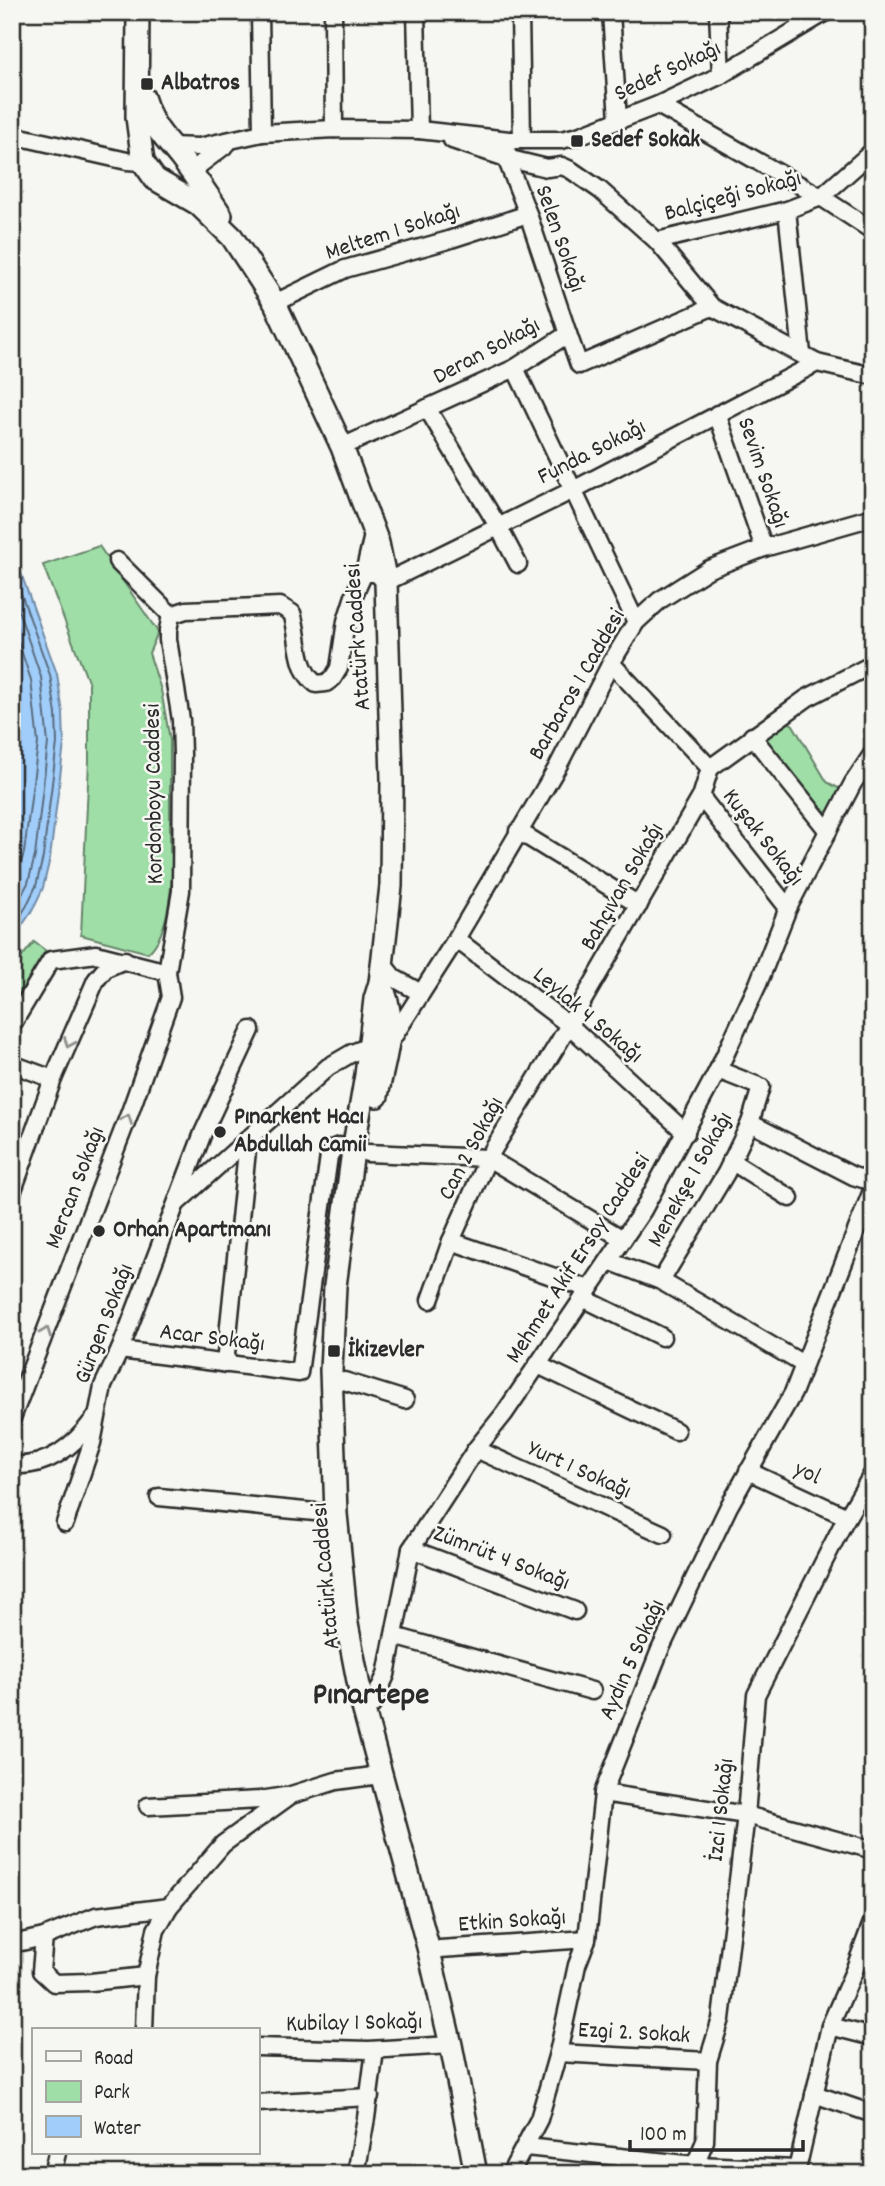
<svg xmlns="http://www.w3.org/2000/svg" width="885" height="2186" viewBox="0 0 885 2186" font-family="Dekko,sans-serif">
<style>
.green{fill:#9fdea7;stroke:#658469;stroke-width:2}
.water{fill:#a0cdfa;stroke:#718ca7;stroke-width:2}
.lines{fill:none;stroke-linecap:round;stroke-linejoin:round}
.shore{stroke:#5a6c7e;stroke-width:2}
.minor-casing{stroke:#2b2b2b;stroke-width:21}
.major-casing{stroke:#2b2b2b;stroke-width:26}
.minor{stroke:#f6f6f2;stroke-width:16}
.major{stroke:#f6f6f2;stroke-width:21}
.oneway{stroke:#90908e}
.poi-dot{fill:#2b2b2b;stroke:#f6f6f2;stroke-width:2.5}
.labels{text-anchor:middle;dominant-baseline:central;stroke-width:5;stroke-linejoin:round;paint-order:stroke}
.street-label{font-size:24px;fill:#2b2b2b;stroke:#f6f6f2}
.poi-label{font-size:24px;font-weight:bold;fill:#2b2b2b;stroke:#f6f6f2;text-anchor:start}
.district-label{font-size:32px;font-weight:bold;fill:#2b2b2b;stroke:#f6f6f2}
</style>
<rect width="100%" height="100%" fill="#f6f6f2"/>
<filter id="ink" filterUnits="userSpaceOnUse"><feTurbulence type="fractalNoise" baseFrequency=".0143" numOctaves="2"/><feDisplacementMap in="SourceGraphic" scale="14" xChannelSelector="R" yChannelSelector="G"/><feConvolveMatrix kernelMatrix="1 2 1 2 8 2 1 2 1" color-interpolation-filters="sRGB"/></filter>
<g filter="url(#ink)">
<g class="green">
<path d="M99,546L158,632L149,653L161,690L170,740V852L174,855C171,883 170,934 148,953L81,935L89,761V684L43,565Z"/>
<path d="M787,721L793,725L827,782L840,789L827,814L825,815L763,742L764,735Z"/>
<path d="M34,942L46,951L12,1008V969Z"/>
</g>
<path class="water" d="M12,548L57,674L63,713L64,744L50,858L43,888L32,911L12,940Z"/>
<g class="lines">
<g class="shore">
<path d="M12,568L50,675L56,714L57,743L43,857L36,886L26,907L12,929"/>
<path d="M12,592L41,677L48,743L35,856L28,883L12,913"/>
<path d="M12,623L31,680L38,743L24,853L12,891"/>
</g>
<g class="minor-casing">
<g id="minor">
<path d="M260,12L262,133"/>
<path d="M333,12L334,129"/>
<path d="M416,12L419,130"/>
<path d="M520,12L522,140"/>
<path d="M611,12L618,120"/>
<path d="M718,12L721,75"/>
<path d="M658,105L821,197L873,231"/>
<path d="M12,135L127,161L143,162"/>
<path d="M452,140L506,158L547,168L562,166L571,170L600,190L657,241L712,307L817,363L873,376"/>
<path d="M170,146L199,147L262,133L334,129L419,130L509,140H561L578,136L658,105L721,75L826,12"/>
<path d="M507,151L506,158L528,214L568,334"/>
<path d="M190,172L227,144"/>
<path d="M787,210L802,354"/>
<path d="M657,241L787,210L821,197L873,151"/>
<path d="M275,303L345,269L445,241L528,214"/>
<path d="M515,368L636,622"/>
<path d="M427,408L498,526L518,564"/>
<path d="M717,414L764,548"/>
<path d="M342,447L515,368L568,334L579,365L712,307"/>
<path d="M117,561L171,615"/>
<path d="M364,573H376L386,582L573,490L817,363"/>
<path d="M171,615L186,610L280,606L292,613C300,636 295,668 316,684L326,683L333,678L339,668L346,621L355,593L364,573L373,535"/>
<path d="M611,663L710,768"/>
<path d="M752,736L828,831"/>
<path d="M710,768L807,698L873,664"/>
<path d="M701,797L788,908"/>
<path d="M518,831L639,905"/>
<path d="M456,939L569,1025L686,1133"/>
<path d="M382,963L394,978L421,993"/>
<path d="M12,1025L51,960L96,954L167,972"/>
<path d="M390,1042L456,939L558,766L611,663L636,622L660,600L709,569L764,548L873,517"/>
<path d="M12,1064L53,1079"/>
<path d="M750,1123L853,1176L866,1180L873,1177"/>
<path d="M367,1153L488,1158L623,1239"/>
<path d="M731,1161L790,1198"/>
<path d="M12,1193L53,1079L96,980L106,968L125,960"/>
<path d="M178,1202L328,1067L352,1053L370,1046"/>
<path d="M451,1241L589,1289"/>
<path d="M609,1261L661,1281L726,1173L750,1123L761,1087L718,1070"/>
<path d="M661,1281L803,1364"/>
<path d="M583,1298L662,1337"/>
<path d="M430,1300L451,1241L488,1158L559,1042L701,797L710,768"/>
<path d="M120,1350L299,1373L329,1156L334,1148L339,1146L353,1151"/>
<path d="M225,1364L248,1141"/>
<path d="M538,1365L676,1431"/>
<path d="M344,1381L405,1400"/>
<path d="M12,1418L130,1112L171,997L167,972L181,891L182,754L181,720L168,640V630L171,615"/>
<path d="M476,1449L663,1534"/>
<path d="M12,1465C48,1468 74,1446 94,1419"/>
<path d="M748,1471L847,1517"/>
<path d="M159,1497L336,1514"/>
<path d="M65,1523L92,1443L103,1386L120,1350L203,1133L251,1030"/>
<path d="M411,1549L575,1611"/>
<path d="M394,1636L592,1691"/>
<path d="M363,1707L372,1705L386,1675L411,1549L476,1449L504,1414L643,1210L718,1070L758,984L788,908L853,783L873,753"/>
<path d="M603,1793L746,1815L873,1850"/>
<path d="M148,1806L260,1800L285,1796"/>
<path d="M44,1937L41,1971L54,1983L91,1982L146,1976"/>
<path d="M12,1944L44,1937L96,1916L169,1907"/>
<path d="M440,1949L587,1939"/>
<path d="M830,2026L873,2037"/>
<path d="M144,2030L146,1976L156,1930L169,1907L223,1844L291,1795L336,1781L380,1775"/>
<path d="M257,2047L369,2050L451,2045"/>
<path d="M558,2053L708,2061"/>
<path d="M814,2094L873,2114"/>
<path d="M257,2103L370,2097"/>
<path d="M526,2147L695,2165L796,2169"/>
<path d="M52,2174L57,2153"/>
<path d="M356,2174L366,2118L375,2050"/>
<path d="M510,2174L539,2119L558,2053L577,1965L587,1939L603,1793L660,1650L729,1506L793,1393L873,1188"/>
<path d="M691,2174L705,2141L708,2061L721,2019L746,1815L756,1695L843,1524L873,1473"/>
<path d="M796,2174L830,2026L854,1971L873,1920"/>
</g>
</g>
<g class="major-casing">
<g id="major">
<path d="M138,12L137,117L143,162L155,179L198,204L232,237L275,303L342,447L378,543L386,582L392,779L391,886L380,983L375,999L366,1075L353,1151L335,1286L331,1370L336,1514L347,1624L363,1707L428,1947L451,2045L476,2174"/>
<path d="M143,97C153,128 160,132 180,157C194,175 208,195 221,215"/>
<path d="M377,1096C384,1058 400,1019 380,983"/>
</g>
</g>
<use href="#minor" class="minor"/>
<use href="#major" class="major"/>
</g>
<defs><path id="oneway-chevron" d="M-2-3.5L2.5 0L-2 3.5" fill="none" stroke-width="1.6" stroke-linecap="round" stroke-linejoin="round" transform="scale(1.75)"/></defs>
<g class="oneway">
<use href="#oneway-chevron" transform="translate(69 1043) rotate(113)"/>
<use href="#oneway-chevron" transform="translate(127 1119) rotate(-69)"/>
<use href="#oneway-chevron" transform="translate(46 1332) rotate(-69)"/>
</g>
</g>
<g class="poi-dot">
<rect x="140" y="77" width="14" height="14" rx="3.5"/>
<rect x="570" y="134" width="14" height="14" rx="3.5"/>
<circle cx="220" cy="1132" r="7"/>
<circle cx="99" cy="1231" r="7"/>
<rect x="327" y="1344" width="14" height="14" rx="3.5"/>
</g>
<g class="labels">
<g class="street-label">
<text transform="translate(668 72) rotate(-25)">Sedef Sokağı</text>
<text transform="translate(733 197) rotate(-15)">Balçiçeği Sokağı</text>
<text transform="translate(393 233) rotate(-18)">Meltem 1 Sokağı</text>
<text transform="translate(559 239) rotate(71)">Selen Sokağı</text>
<text transform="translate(487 352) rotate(-28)">Deran Sokağı</text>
<text transform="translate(592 453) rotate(-27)">Funda Sokağı</text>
<text transform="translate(762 473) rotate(71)">Sevim Sokağı</text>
<text transform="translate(359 637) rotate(-94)">Atatürk Caddesi</text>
<text transform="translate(578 685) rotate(-60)">Barbaros 1 Caddesi</text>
<text transform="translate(155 794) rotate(-91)">Kordonboyu Caddesi</text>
<text transform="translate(762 838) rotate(52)">Kuşak Sokağı</text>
<text transform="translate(623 887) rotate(-60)">Bahçıvan Sokağı</text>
<text transform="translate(587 1016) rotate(40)">Leylak 4 Sokağı</text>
<text transform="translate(472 1149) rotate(-62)">Can 2 Sokağı</text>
<text transform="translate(691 1180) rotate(-61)">Menekşe 1 Sokağı</text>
<text transform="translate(76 1188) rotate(-69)">Mercan Sokağı</text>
<text transform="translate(579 1259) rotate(-57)">Mehmet Akif Ersoy Caddesi</text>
<text transform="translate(105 1324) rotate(-69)">Gürgen Sokağı</text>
<text transform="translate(212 1339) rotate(7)">Acar Sokağı</text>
<text transform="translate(579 1471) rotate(24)">Yurt 1 Sokağı</text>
<text transform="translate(807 1474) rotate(25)">yol</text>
<text transform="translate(501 1559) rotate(21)">Zümrüt 4 Sokağı</text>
<text transform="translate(327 1576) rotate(-95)">Atatürk Caddesi</text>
<text transform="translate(633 1660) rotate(-66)">Aydın 5 Sokağı</text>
<text transform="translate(722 1810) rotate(-84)">İzci 1 Sokağı</text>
<text transform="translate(512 1922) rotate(-4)">Etkin Sokağı</text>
<text transform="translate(354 2024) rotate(-1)">Kubilay 1 Sokağı</text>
<text transform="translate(634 2034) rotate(3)">Ezgi 2. Sokak</text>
</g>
<g class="poi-label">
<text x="161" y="84">Albatros</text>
<text x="591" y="141">Sedef Sokak</text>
<text x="234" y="1118">Pınarkent Hacı<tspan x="234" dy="28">Abdullah Camii</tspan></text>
<text x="113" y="1231">Orhan Apartmanı</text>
<text x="348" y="1351">İkizevler</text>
</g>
<g class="district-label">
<text x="371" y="1697">Pınartepe</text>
</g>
</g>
<rect width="885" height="2186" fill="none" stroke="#f6f6f2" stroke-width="42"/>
<rect x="21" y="21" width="843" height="2144" fill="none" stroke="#2b2b2b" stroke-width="2.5" filter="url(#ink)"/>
<rect x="32" y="2028" width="228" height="126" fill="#f6f6f2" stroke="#a5a5a2" stroke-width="2"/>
<rect x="46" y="2051" width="35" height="10" fill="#f6f6f2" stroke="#a5a5a2" stroke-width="2"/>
<text x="94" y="2064" font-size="21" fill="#2b2b2b">Road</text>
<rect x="46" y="2081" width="35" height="21" fill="#9fdea7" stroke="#a5a5a2" stroke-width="2"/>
<text x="94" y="2098" font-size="21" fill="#2b2b2b">Park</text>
<rect x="46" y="2116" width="35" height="21" fill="#a0cdfa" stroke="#a5a5a2" stroke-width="2"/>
<text x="94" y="2134" font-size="21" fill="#2b2b2b">Water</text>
<path d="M630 2140v10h173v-10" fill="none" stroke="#2b2b2b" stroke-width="3.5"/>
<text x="640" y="2140" font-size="21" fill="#2b2b2b" stroke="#f6f6f2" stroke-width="5" paint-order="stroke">100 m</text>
</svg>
